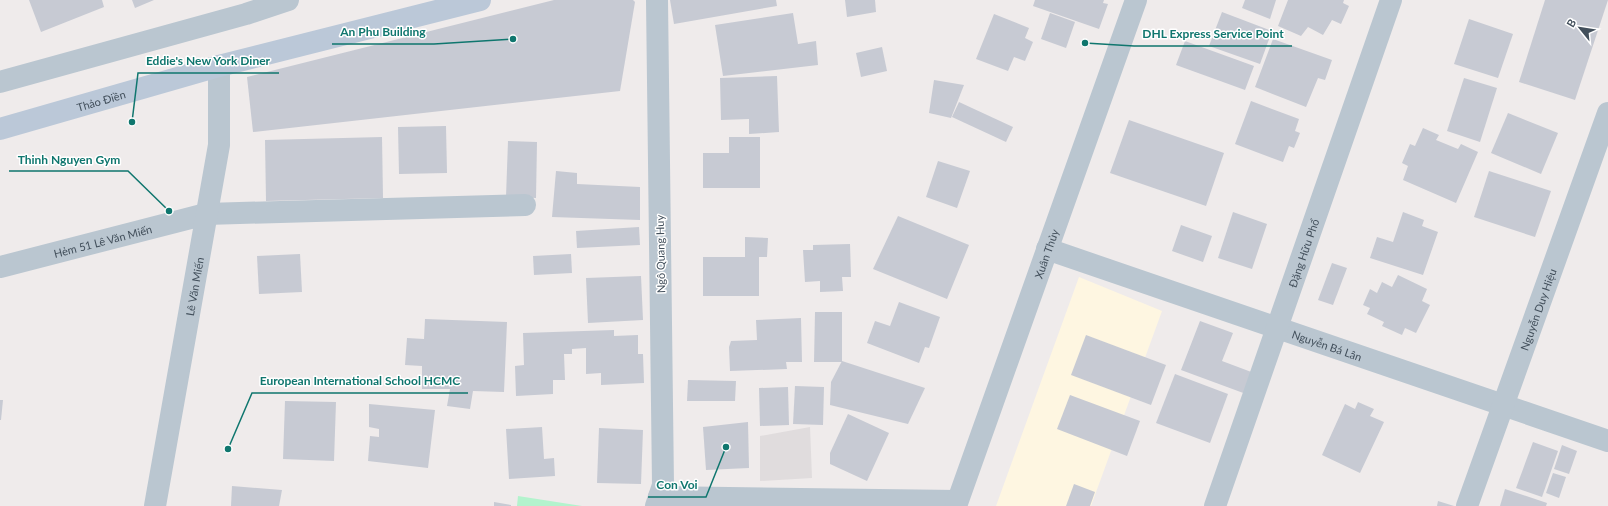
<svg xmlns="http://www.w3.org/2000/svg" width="1608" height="506" viewBox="0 0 1608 506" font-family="Lato,sans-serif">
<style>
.commercial{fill:#fef6e1}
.education{fill:#e0dcdd}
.green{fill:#b3f3cd}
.building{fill:#c7cad3}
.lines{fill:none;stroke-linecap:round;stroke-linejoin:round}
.minor{stroke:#bac6d0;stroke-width:22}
.tertiary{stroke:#bac6d0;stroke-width:22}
.secondary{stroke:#bbc8d8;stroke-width:22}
.labels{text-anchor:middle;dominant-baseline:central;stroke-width:3;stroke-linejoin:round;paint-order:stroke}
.street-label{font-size:11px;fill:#424f5b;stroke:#fff}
.leader{fill:none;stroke:#0f766e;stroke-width:1.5}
.callout-dot{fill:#0f766e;stroke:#fff;stroke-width:1.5}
.callout-label{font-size:12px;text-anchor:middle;font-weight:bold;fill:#0f766e;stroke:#fff;stroke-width:3;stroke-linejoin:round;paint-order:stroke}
</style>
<rect width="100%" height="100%" fill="#efebeb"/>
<path class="commercial" d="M1079,277L1162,311L1091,506H996Z"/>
<path class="education" d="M810,427L812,478L760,481V436Z"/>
<path class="green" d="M518,496L582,506H517Z"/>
<g class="building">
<path d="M29,0H102L104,7L41,32Z"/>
<path d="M132,0H154L135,8Z"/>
<path d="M554,0H633L635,2L620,91L253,132L247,77Z"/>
<path d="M670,0H776L777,6L674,24Z"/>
<path d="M845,0H875L876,12L847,17Z"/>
<path d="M1035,0H1104L1103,3L1108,4L1099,29L1033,6Z"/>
<path d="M1245,0H1276L1270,19L1242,8Z"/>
<path d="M1288,0H1344L1343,3L1349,6L1341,24L1332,20L1323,35L1308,27L1301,36L1278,26Z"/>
<path d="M1545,0H1608L1575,100L1519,82Z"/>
<path d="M1222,12L1272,31L1260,64L1209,46Z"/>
<path d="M793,13L798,44L816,41L818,65L723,76L715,25Z"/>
<path d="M1050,13L1075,22L1066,48L1041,39Z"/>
<path d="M994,14L1029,28L1025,38L1033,42L1025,61L1014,57L1008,71L976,59Z"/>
<path d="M1469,19L1513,34L1498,78L1454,64Z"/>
<path d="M1273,39L1332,60L1325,80L1318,78L1306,107L1255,87Z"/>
<path d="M1185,41L1254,66L1245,90L1176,65Z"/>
<path d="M882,47L887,71L861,77L856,53Z"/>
<path d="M777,76L779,132L749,134V119L721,120L720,78Z"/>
<path d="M1464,78L1497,88L1480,142L1447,131Z"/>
<path d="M934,80L964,85L951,118L929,113Z"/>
<path d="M1251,101L1299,119L1295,131L1300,133L1294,148L1289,146L1283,162L1235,144Z"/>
<path d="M959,102L1013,127L1006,142L952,117Z"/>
<path d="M1508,113L1558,133L1541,174L1491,153Z"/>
<path d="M1129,120L1224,153L1206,206L1110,173Z"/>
<path d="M446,126L447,173L399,174L398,127Z"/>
<path d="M1423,128L1439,135L1436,140L1458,149L1461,144L1478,152L1456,203L1403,180L1408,166L1402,163L1410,144L1415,146Z"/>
<path d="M382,137L383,198L266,201L265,140Z"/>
<path d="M729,137H760V188H703V153H729Z"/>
<path d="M508,141L537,142L536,198L506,197Z"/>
<path d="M938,161L970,171L957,208L926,197Z"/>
<path d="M556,171L577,173V184L640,187V220L552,217Z"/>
<path d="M1489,171L1551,191L1535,237L1474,217Z"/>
<path d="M1233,212L1267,224L1252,269L1218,258Z"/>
<path d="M1403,212L1424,220L1422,226L1438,232L1423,275L1370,258L1377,237L1393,242Z"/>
<path d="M898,216L969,245L947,299L873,269Z"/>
<path d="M1181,225L1212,236L1203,262L1172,251Z"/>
<path d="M639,227L640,245L577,248L576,231Z"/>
<path d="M745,237L768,238L767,257H759V296H703V257H745Z"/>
<path d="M850,244L851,277H842L843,291L820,292V281L805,282L803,250H813V245Z"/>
<path d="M300,254L302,292L259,294L257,256Z"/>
<path d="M571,254L572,273L534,275L533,256Z"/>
<path d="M1332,263L1347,268L1333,305L1318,300Z"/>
<path d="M1398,275L1427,289L1422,301L1430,305L1416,333L1405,328L1402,335L1382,326L1384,322L1367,314L1370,308L1363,305L1370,289L1377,293L1382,282L1392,287Z"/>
<path d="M641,276L643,320L588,323L586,278Z"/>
<path d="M899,302L940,317L929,348L925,347L919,363L867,343L875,321L890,326Z"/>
<path d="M815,312H842V362H814Z"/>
<path d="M801,318L802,362H786L787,369L730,371L729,347L731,341L757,340L756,320Z"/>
<path d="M425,319L507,322L504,392L473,391L470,409L447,406L450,389H422V366L405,365L407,338L424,339Z"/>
<path d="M1200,321L1233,333L1222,361L1254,373L1246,394L1181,370Z"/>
<path d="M614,330V336L638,335V354H643L644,383L601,385V373L586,374V348L572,349V354H564L565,380H553V394L516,396L515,366L524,365L523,333Z"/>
<path d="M1086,335L1166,365L1151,405L1071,375Z"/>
<path d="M842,361L925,388L908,424L830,405L831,382Z"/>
<path d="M1175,374L1228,394L1210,443L1156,423Z"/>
<path d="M688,380L736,381L735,401H687Z"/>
<path d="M795,386L824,387L823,425L793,424Z"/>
<path d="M788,387L789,425L760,426L759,388Z"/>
<path d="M1070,395L1140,421L1127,456L1057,429Z"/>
<path d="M0,400H3L1,420H0Z"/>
<path d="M285,401L336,402L334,461L283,459Z"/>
<path d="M1358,402L1374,409L1370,416L1384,422L1360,473L1322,455L1345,404L1355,409Z"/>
<path d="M369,404L435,410L428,468L368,461L370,436L379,437V429L369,427Z"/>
<path d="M848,414L889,433L867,481L830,464V453Z"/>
<path d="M748,422L749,468L706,470L703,427Z"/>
<path d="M542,427L544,459L554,458L555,476L509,479L506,429Z"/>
<path d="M599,428L643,430L641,484L597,483Z"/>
<path d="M1533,442L1558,451L1542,497L1516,488Z"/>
<path d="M1562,445L1577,451L1569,474L1554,469Z"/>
<path d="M1553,473L1566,477L1559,498L1546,493Z"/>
<path d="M1074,484L1095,492L1090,506H1066Z"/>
<path d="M232,486L282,490L279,506H231Z"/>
<path d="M1505,489L1547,503L1546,506H1500Z"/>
<path d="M1438,501L1454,506H1437Z"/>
<path d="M494,502L511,505V506H494Z"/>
</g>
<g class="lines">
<g class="minor">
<path d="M0,82L246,14L288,0"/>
<path id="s1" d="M1047,249L1608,441"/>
<path id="s2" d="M0,267L206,214L525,205"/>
<path d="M659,497L957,501"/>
<path id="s3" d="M155,506L219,145V66"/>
<path d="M656,506L663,485L657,0"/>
<path id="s4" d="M1215,506L1391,0"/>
<path id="s5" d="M1467,506L1608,113"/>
</g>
<path class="tertiary" id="s6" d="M956,506L1136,0"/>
<path class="secondary" id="s7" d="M0,129L219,66L480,0"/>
</g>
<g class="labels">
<g class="street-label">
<text stroke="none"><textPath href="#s7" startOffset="105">Thảo Điền</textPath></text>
<text stroke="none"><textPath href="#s2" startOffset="106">Hẻm 51 Lê Văn Miến</textPath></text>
<text stroke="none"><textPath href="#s6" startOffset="268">Xuân Thủy</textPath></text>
<text stroke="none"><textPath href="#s4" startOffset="268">Đặng Hữu Phổ</textPath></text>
<text transform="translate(660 254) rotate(-91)">Ngô Quang Huy</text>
<text stroke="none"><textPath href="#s3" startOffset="223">Lê Văn Miến</textPath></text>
<text stroke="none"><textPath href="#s5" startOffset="209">Nguyễn Duy Hiệu</textPath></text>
<text stroke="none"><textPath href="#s1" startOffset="296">Nguyễn Bá Lân</textPath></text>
</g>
</g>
<path class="leader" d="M513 39L434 44H332M1085 43L1134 46H1292M132 122L138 73H279M169 211L128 171H9M228 449L252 393H468M726 447L706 497H648"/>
<g class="callout-dot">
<circle cx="513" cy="39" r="4"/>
<circle cx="1085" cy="43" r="4"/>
<circle cx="132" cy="122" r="4"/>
<circle cx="169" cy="211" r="4"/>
<circle cx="228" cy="449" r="4"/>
<circle cx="726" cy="447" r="4"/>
</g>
<g class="callout-label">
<text x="383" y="36">An Phu Building</text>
<text x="1213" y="38">DHL Express Service Point</text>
<text x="208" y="65">Eddie's New York Diner</text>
<text x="69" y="164">Thinh Nguyen Gym</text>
<text x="360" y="385">European International School HCMC</text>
<text x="677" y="489">Con Voi</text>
</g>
<g transform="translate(1580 28) rotate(300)" stroke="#ffffff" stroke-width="3" paint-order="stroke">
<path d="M0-3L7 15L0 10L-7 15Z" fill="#424f5b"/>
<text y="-6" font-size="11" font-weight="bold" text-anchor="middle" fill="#424f5b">B</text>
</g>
</svg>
